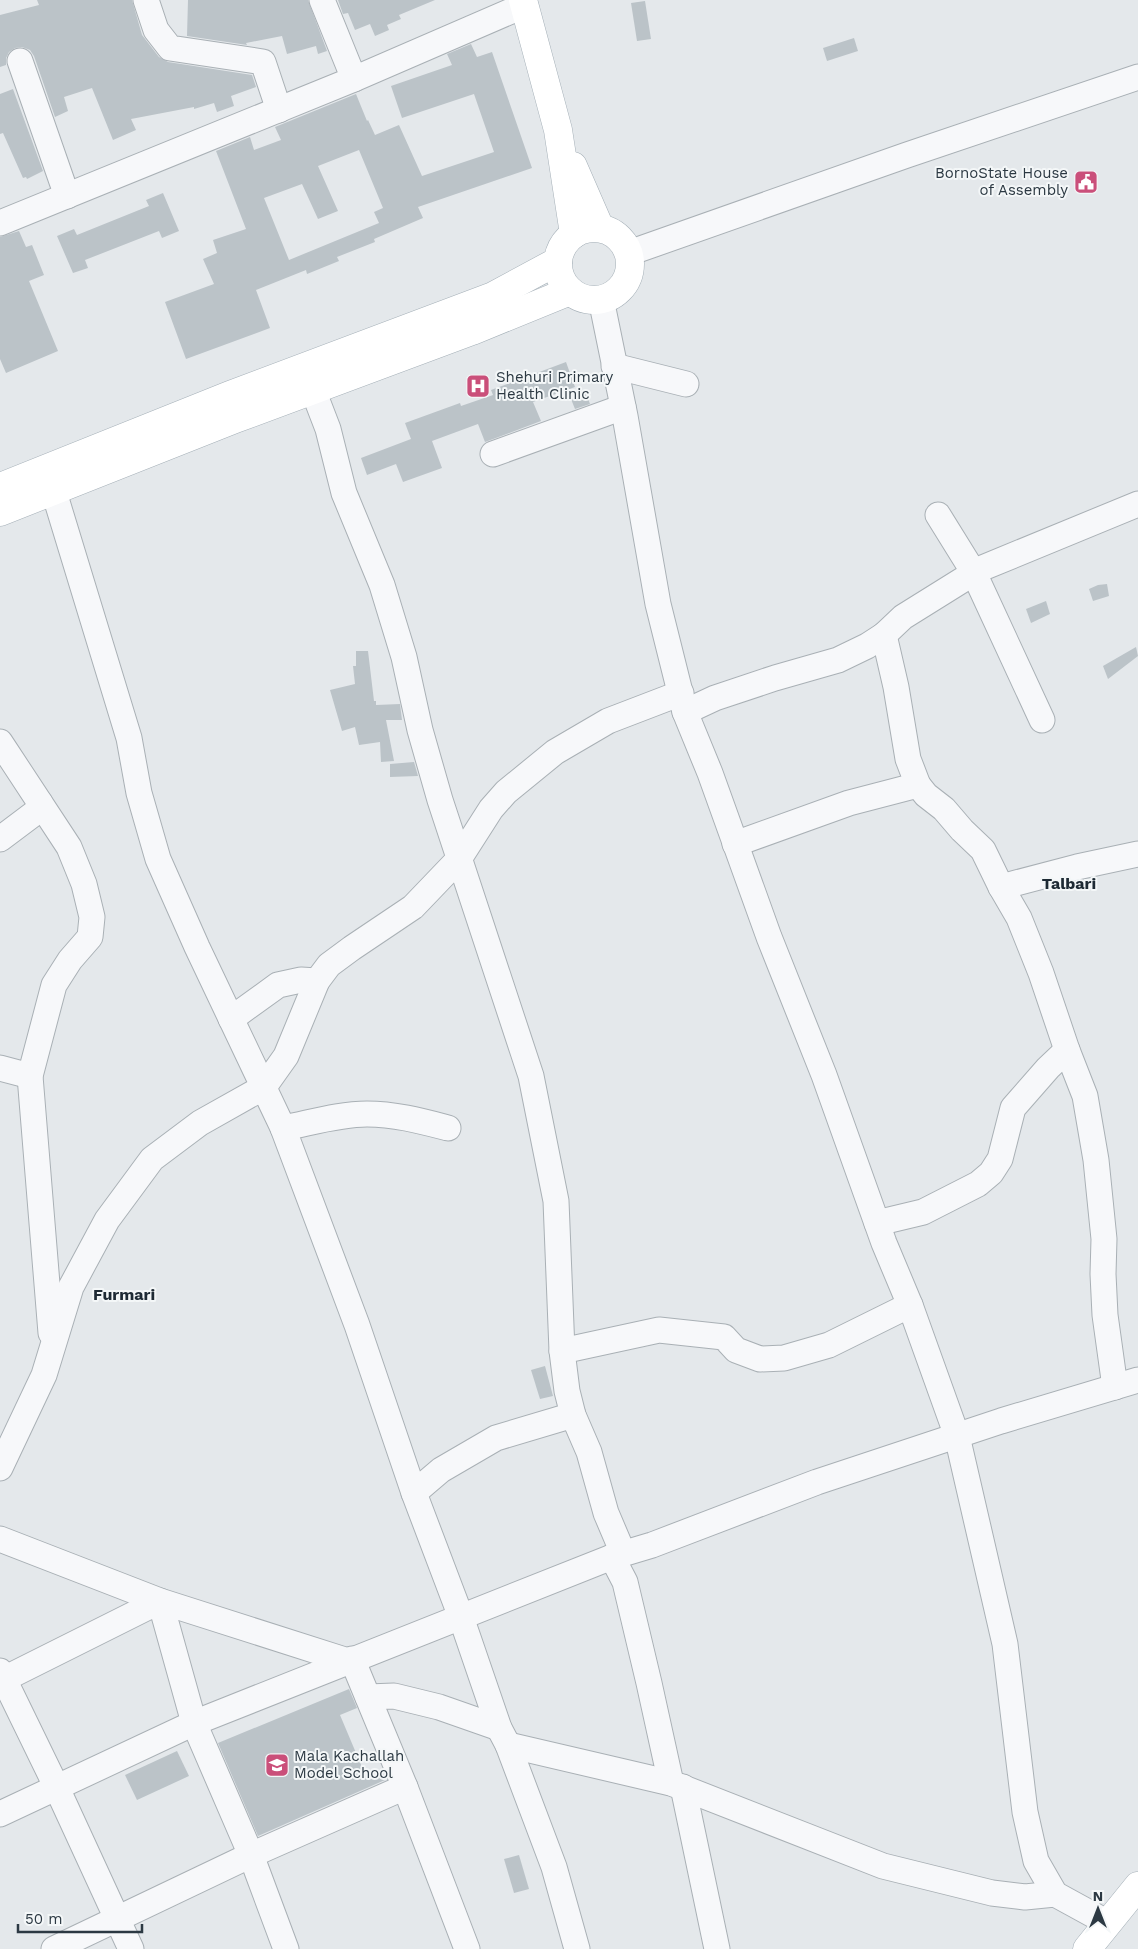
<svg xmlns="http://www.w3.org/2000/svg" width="1138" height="1949" viewBox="0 0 1138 1949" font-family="'Work Sans',sans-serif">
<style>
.building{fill:#bbc3c8;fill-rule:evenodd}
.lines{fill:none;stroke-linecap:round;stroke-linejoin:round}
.minor-casing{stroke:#a9b0b5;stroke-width:27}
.major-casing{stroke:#a4afb7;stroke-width:29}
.minor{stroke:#f7f8fa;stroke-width:25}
.major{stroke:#fff;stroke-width:28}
.labels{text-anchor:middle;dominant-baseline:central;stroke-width:4;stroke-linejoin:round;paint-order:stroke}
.poi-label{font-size:15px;fill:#2c3943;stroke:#f4f7f8;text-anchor:start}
.neighbourhood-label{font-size:16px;font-weight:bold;fill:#1e2a34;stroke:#f4f7f8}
</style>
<rect width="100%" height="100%" fill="#e4e8eb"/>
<g class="building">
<path d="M37,0H132L142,35L159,57L168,62L252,75L256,87L231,96L234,106L217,112L214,103L194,109V107L131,119L136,130L113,140L92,88L64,97L68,111L55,117L34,56L30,50L22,47L15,48L9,52L6,58V65L0,67V15L39,5Z"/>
<path d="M188,0H308L327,51L318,54L316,46L287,54L282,36L246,43L247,45L187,36Z"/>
<path d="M338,0H435L399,15L401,19L387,25L389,30L375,36L370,24L355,30L348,13L343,14Z"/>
<path d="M645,1L651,39L637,41L631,3Z"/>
<path d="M854,38L858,51L827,61L823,48Z"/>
<path d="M471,44L477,57L492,52L532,168L418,207L423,218L374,239L375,242L337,257L339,261L307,274L306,270L256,290L270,328L186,359L165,302L214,284L203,259L217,253L213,240L246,229L216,151L250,137L254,150L281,140L275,127L356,94L367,121L368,120L375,135L399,125L422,176L494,152L474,94L402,118L391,86L452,65L447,54ZM359,150L383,208L374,212L379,223L289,260L264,198L302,184L318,219L338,211L318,166Z"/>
<path d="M13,89L43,171L27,179L26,177L23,178L3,133L0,134V94Z"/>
<path d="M163,193L179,231L162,238L159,231L85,260L88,268L73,273L57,236L74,229L77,235L149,206L146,200Z"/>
<path d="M19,231L26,247L32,245L44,275L29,281L58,351L6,373L0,359V237Z"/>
<path d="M566,362L575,387L533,402L541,421L485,442L478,424L432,441L442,468L403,482L396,464L367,475L361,458L411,439L405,423L460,403L461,406L493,395L491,390Z"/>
<path d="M586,393L590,404L575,409L571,399Z"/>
<path d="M1107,584L1109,596L1093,601L1089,589L1098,585Z"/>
<path d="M1046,601L1050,614L1031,623L1026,609Z"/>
<path d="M1136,647L1138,656L1108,679L1103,666Z"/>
<path d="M356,651H368L374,701H376V705L400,704L402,720H386L394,761L381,762L380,742L359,745L355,727L342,731L330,690L355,684L353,666H356Z"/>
<path d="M414,762L418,776L390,777V764Z"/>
<path d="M545,1366L553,1396L540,1399L531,1370Z"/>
<path d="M349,1689L357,1708L340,1715L367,1779L383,1773L385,1780L258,1836L218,1743Z"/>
<path d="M177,1751L189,1776L137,1800L125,1775Z"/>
<path d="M519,1855L529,1889L514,1893L504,1859Z"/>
</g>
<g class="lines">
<g class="minor-casing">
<g id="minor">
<path d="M146,0L156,30L170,48L263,62L279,110"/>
<path d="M322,0L354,79"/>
<path d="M20,61L67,196"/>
<path d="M0,223L354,79L525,5"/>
<path d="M629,253L907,155L1138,77"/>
<path d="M601,299L625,416L658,604L685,712L710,773L769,937L824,1075L884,1243L910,1305L957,1436L1005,1644L1025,1812L1036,1861L1055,1894L1108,1923"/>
<path d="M614,366L686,384"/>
<path d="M313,390L328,429L344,493L382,585L404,657L420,730L440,800L531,1076L556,1201L562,1351L567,1391L573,1415L589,1452L606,1513L623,1553"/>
<path d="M493,454L623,407"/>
<path d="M54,492L129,738L139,793L158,859L197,947L283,1128L357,1325L414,1493L461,1617L499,1728L508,1745L554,1867L577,1949"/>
<path d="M938,515L974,573L1042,720"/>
<path d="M884,635L896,687L908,759L918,785L926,795L944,809L962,830L983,850L1001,887L1019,918L1041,973L1067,1050L1085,1096L1096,1160L1104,1239L1103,1274L1105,1315L1115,1387"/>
<path d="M685,712L715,698L775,678L838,660L867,646L884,635L903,617L980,569L1138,504"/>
<path d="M0,742L69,847L84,884L92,917L90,937L70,960L54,985L30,1076L51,1333"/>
<path d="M0,839L36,812L40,803"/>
<path d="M735,844L849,803L918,785"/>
<path d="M1001,887L1077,867L1138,854"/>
<path d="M231,1019L278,985L301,980L317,981"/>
<path d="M0,1068L30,1076"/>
<path d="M283,1128C310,1123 339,1114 367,1114C395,1114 421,1121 448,1128"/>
<path d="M877,1223L923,1212L978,1184L991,1173L1000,1159L1013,1108L1048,1068L1067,1050"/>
<path d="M562,1351L659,1330L724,1337L736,1350L760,1359L784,1358L829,1345L910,1305"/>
<path d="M0,1468L44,1375L71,1287L107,1220L152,1159L200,1123L264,1087L286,1056L317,981L329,965L352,948L413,907L459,859L491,809L506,792L555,752L608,721L681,693"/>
<path d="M414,1493L441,1470L496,1438L573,1415"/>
<path d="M0,1539L160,1601L348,1661"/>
<path d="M612,1557L625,1582L649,1683L671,1783"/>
<path d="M352,1659L405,1787L467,1949"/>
<path d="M0,1671L56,1786L131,1949"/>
<path d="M0,1681L160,1601L194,1723L251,1855L286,1949"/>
<path d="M368,1697L394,1696L439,1707L499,1728"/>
<path d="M508,1745L671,1783L883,1866L992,1893L1025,1897L1055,1894"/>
<path d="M683,1787L717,1949"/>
<path d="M0,1814L194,1723L612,1557L652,1545L817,1482L1001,1421L1138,1380"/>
<path d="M54,1949L251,1855L405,1787"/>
</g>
</g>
<g class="major-casing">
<g id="major">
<path d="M523,0L558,130L574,234"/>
<path d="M573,166L600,228"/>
<circle cx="594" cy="264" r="36"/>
<path d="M0,487L230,395L493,296L558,261"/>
<path d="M0,512L235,419L472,331L570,291"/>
<path d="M1087,1949L1138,1886"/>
</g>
</g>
<use href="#minor" class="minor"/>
<use href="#major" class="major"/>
</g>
<defs>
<g id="civic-square" transform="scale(1.25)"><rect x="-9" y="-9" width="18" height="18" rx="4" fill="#ca4f7a" stroke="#f4f7f8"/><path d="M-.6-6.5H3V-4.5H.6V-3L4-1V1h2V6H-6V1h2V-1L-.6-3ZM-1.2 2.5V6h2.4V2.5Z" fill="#fff"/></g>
<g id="hospital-square" transform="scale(1.25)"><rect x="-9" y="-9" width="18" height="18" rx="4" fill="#ca4f7a" stroke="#f4f7f8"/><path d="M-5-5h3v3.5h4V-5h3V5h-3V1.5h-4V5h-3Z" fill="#fff"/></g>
<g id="school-square" transform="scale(1.25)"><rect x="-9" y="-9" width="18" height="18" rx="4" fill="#ca4f7a" stroke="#f4f7f8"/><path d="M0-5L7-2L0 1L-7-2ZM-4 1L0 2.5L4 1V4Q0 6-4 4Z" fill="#fff"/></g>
</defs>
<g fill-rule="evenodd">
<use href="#civic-square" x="1086" y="182"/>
<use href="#hospital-square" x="478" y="386"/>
<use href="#school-square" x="277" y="1765"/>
</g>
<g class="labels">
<g class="poi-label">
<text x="1068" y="173" text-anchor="end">BornoState House<tspan x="1068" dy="17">of Assembly</tspan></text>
<text x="496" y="377">Shehuri Primary<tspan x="496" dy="17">Health Clinic</tspan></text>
<text x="294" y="1756">Mala Kachallah<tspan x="294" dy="17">Model School</tspan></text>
</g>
<g class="neighbourhood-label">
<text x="1069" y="883">Talbari</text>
<text x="124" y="1294">Furmari</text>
</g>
</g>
<g transform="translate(1098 1909)" stroke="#f4f7f8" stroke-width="4" paint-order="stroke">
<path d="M0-4L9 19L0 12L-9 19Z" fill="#2c3943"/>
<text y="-8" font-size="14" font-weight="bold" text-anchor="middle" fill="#2c3943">N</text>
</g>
<path d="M18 1924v8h124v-8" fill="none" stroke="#2c3943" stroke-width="2.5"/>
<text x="25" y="1924" font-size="15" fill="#2c3943" stroke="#f4f7f8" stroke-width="4" paint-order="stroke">50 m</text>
</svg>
